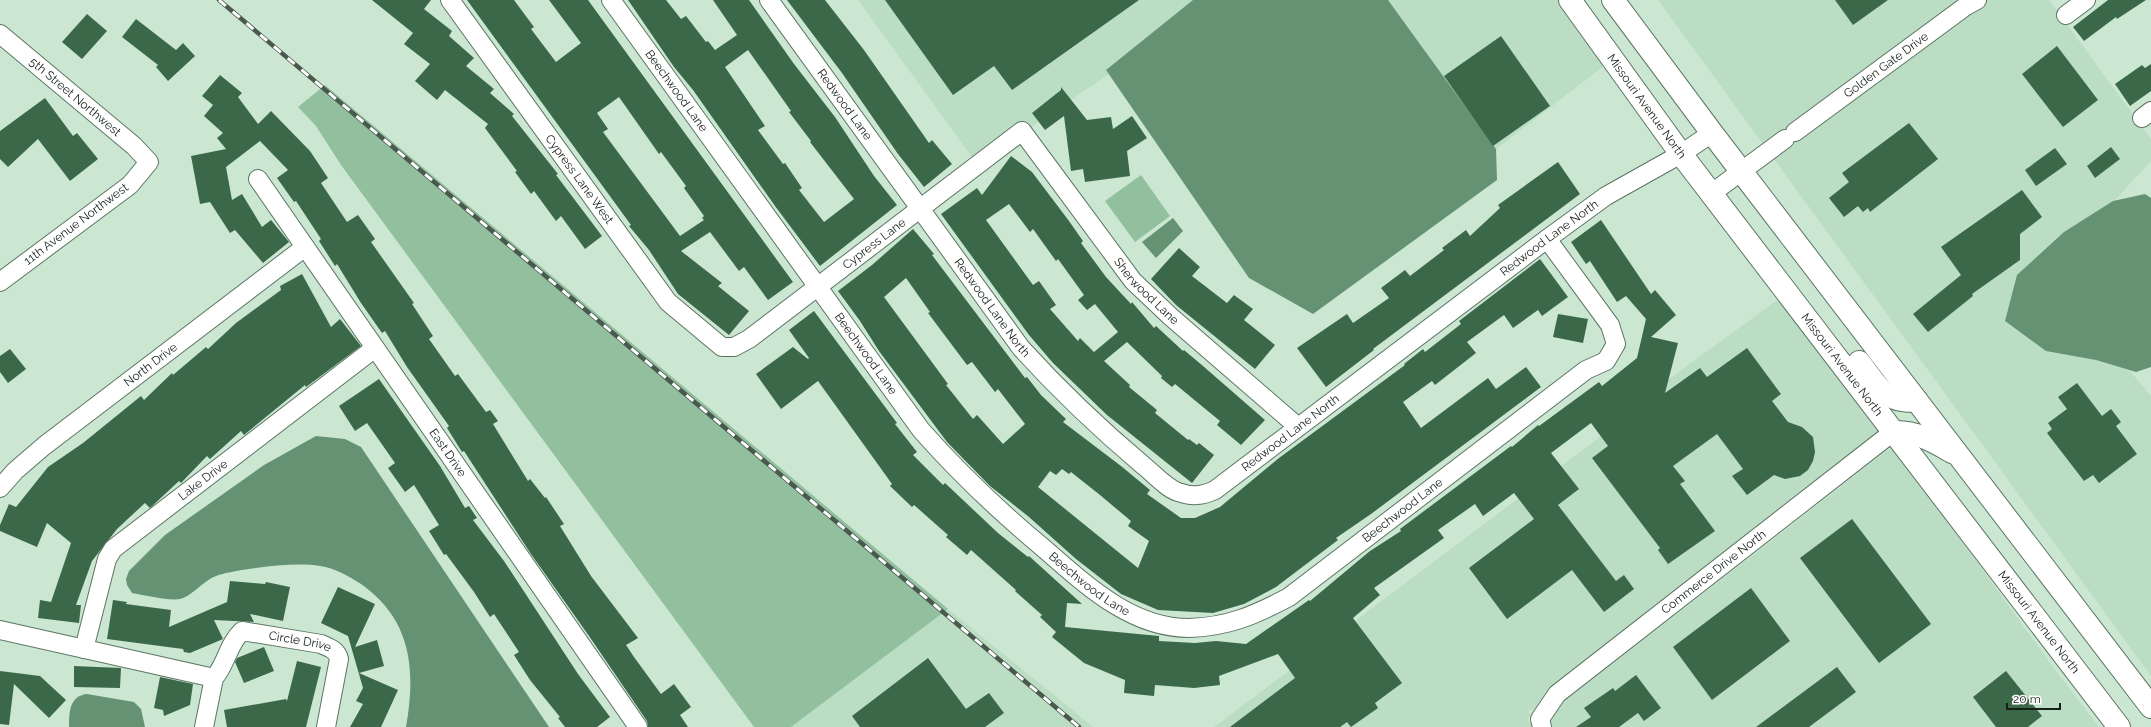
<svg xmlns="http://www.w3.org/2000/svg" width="2151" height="727" viewBox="0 0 2151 727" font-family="Raleway,sans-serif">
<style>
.built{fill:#bbddc4}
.green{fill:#92c09f}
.water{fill:#659273}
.building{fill:#3c684a;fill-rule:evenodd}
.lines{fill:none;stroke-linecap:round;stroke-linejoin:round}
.street-casing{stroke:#5c7563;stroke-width:20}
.primary-casing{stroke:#5c7563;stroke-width:24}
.street{stroke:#fff;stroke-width:18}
.primary{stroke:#fff;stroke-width:22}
.rail-casing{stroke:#4a594e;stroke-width:4.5}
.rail{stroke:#fff;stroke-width:3;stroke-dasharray:9;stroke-linecap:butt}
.labels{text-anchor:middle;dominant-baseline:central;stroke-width:4;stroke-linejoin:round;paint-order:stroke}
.street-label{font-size:12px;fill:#162019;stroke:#fff}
</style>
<rect width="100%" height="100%" fill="#cbe7d2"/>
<g class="built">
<path d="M858,0H1193L1106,70L1109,74L977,164Z"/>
<path d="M1388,0H1558L1605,65L1496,149Z"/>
<path d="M1658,0H2049L2151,139V161L2115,200L2064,232L2096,360L2129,370L2151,396V676Z"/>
<path d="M1780,298L1834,368L1833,371L1839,376L1880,430L1550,686L1534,709L1529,710L1530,716L1527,720L1533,727H1214L1649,400L1646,396Z"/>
<path d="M1893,446L2056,671L2099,727H1552L1550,721L1564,702Z"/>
<path d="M948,609L1093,727H791Z"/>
</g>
<g class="green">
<path d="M325,85L948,609L791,727H754L341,165L316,126L298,107Z"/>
<path d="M1141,175L1170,216L1135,242L1105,201Z"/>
</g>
<g class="water">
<path d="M1193,0H1388L1496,149L1497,180L1313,314L1249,278L1106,70Z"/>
<path d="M2145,194L2151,198V367L2136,372L2096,360L2046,351L2005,321L2017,275L2064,232L2113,201Z"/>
<path d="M1173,218L1183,231L1156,258L1142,242Z"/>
<path d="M316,436L345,439L361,447L549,727H406C416,670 412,620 361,584C348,576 335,568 320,566C297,562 259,567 236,571C227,573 218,574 210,579C201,584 190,597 180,599C169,601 143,595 132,593L127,585L126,579L129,571L165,535L264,465Z"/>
<path d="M87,694L134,702L141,709L145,727H69C69,713 69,696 87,694Z"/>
</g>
<g class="building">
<path d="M372,0H431L424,9L452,31L449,36L474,58L466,66L494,89L490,93L514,114L512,116L558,174L556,175L602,236L585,249L561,216L556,221L534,191L531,194L515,172L517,171L485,128L488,124L445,90L437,100L415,81L430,64L404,44L413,33Z"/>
<path d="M467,0H514L534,27L531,29L556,62L581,43L549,0H588L793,282L768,300L744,267L739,271L710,232L681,251L722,283L718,286L749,311L729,335L678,294L649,250L629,226L631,225ZM619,97L659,154L661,152L686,186L684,188L704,216L702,218L704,220L680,236L603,132L608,129L597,113Z"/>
<path d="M628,0H666L681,19L686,16L706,42L708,41L715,50L737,35L713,0H749L794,64L835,117L874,176L897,205L820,266L775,206L693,90L674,67ZM748,50L791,111L789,112L811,141L810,142L854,199L824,222L799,190L802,188L785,163L783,164L758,130L765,126L725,67Z"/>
<path d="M787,0H825L864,50L929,143L932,140L952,164L924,187L898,154L842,73Z"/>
<path d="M885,0H1139L1012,90L994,66L953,95Z"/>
<path d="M1835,0H1888L1853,25Z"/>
<path d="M2108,0H2146L2117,19L2116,17L2084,41L2073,27Z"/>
<path d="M87,14L107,31L82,59L62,42Z"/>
<path d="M136,19L176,50L183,43L195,56L168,81L156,67L158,65L122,37Z"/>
<path d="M1501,36L1550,106L1493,146L1444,76Z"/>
<path d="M2057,46L2098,100L2063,127L2022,74Z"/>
<path d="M2151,64V91L2130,106L2115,84L2142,65L2145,68Z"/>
<path d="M220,75L242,93L238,97L258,124L271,111L310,151L328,178L321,183L347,222L358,215L375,239L371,242L414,303L412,304L433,336L429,339L455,376L458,374L486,412L490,410L498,421L493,424L528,481L530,479L545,498L546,497L564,524L560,526L591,576L638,638L626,645L634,657L661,694L674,684L691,707L680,715L688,727H648L647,721L589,636L531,554L464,451L462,452L447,428L449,426L407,367L385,331L382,333L361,303L337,264L335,266L319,241L321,239L296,201L294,202L277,178L288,170L260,141L226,167L232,200L242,194L262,227L271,220L289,242L263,263L235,230L230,233L210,202L200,204L191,156L226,149L217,138L223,133L204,116L213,105L202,96Z"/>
<path d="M1061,87L1087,120L1111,117L1113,129L1132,116L1147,138L1127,151L1130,176L1085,182L1083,169L1071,171L1064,116L1045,130L1032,113L1061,90Z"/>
<path d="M45,98L73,136L77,133L98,159L70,181L38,139L8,167L0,159V131Z"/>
<path d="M1909,123L1938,159L1870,212L1868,208L1863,212L1858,206L1844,217L1829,198L1849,182L1842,173Z"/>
<path d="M2111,147L2120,159L2095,178L2087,166Z"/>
<path d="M2055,148L2067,164L2036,186L2025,170Z"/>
<path d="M1011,156L1032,172L1069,221L1083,241L1081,243L1106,277L1131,304L1132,302L1154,328L1156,326L1183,351L1184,350L1203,366L1265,420L1241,445L1217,425L1220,421L1175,384L1172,387L1161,378L1162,376L1127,342L1104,361L1130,385L1129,387L1157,410L1155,413L1188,440L1189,439L1197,445L1199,443L1214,455L1192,483L1107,415L1053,363L1029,335L941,214L977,188L982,195ZM1009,204L1030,232L1033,229L1056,261L1058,259L1084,295L1078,300L1087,310L1095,304L1118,332L1094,352L1080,338L1078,341L1050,309L1056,305L1039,281L1033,285L986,220Z"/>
<path d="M1558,162L1580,194L1373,349L1374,350L1326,387L1297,348L1347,314L1353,323L1389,298L1381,288L1405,270L1410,276L1444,250L1442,248L1466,230L1470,236L1500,208L1498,205Z"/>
<path d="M2022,190L2042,217L2020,234V260L1972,294L1973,296L1928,332L1913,314L1961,275L1941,247Z"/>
<path d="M1601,220L1651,294L1655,290L1676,315L1651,337L1678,343L1665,393L1700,368L1707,377L1747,348L1781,394L1772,401L1788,422L1802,427L1813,437L1815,452L1813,461L1808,470L1800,476L1785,479L1774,475L1747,495L1732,476L1743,469L1717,434L1673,466L1685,481L1680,484L1715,531L1668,564L1658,550L1660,548L1592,458L1608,446L1591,423L1551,453L1579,489L1558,505L1616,581L1624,575L1634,589L1604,612L1572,570L1507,619L1469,568L1534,519L1514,493L1483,516L1475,504L1438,530L1444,538L1374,588L1380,595L1353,618L1402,683L1375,703L1378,708L1351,727L1347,722L1340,727H1230L1295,678L1278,654L1219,676L1220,685L1194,688L1155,685L1154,696L1124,693L1125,680L1084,663L1052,637L1056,632L1040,617L1042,615L1015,591L1016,590L971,550L967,555L946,537L948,535L914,505L912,507L890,486L892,484L818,381L781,409L756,374L793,347L808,359L809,358L789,330L814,311L897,423L895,424L917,452L913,455L943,485L945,483L998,533L1028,557L1029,556L1082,604L1067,603L1065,627L1159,636V641L1195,643L1216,641L1246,644L1309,600L1310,601L1370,551L1401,531L1400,529L1511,446L1512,447L1538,425L1539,426L1599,382L1602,386L1637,358L1646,319L1626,296L1617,302L1590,261L1586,264L1571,242Z"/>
<path d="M913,229L934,254L932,255L1025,378L1027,377L1041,395L1066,419L1063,422L1121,466L1150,490L1147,494L1181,518H1195L1220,507L1279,458L1405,365L1404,364L1423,349L1425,352L1461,324L1459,321L1540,259L1568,297L1542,316L1538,310L1513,328L1504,315L1467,342L1476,353L1435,385L1432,381L1403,402L1421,428L1488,378L1496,389L1526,367L1541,387L1371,514L1336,538L1338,540L1276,587L1244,604L1213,613L1158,610L1121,594L1076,559L1029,517L990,486L947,442L879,351L860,321L838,291L872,265ZM906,278L930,312L928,313L967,365L972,362L995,392L998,389L1025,424L1003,444L977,415L973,419L946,385L948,384L884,297ZM1062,469L1069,474L1071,472L1100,495L1131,521L1128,526L1149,541L1138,568L1038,487L1050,471L1056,475Z"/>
<path d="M1179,248L1200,267L1192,276L1227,303L1234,295L1253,309L1244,320L1275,345L1255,369L1176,305L1151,279Z"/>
<path d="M302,274L331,327L340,319L361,346L306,387L305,385L244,435L241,431L210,459L207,456L181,483L179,481L150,508L145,503L117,529L92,561L76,605H81L79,623L38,618L40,600L51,602L71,543L47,523L37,547L0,531V525L9,504L16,507L48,467L83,443L141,396L144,400L172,373L173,375L206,347L208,349L236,323L281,290L280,286Z"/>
<path d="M1558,314L1588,319L1583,343L1553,337Z"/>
<path d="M10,349L26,369L8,383L0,372V356Z"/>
<path d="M379,379L440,466L465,508L469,506L477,518L473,520L504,561L578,674L610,717L597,727H565L558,718L560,717L530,680L514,655L519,652L494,614L490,617L474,592L446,554L444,555L429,531L439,525L414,485L405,492L388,468L395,463L367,423L355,431L339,406Z"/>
<path d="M2077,383L2102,416L2111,409L2121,422L2116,426L2137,454L2099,483L2093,475L2084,481L2047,433L2052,429L2048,423L2067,409L2058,397Z"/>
<path d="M1852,519L1931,624L1879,663L1800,558Z"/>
<path d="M230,581L265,584L266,582L290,587L283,621L250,614L254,622L214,620L223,639L190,653L184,652L183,649L107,639L113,600L127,602L126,604L171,610L169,627L227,602Z"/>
<path d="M338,587L375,604L355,647L377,640L384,666L359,673L398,690L381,727H350L363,704L356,701L363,688L348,636L321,623Z"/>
<path d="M1751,588L1790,641L1712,700L1673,647Z"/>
<path d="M264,647L274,671L244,683L235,662L237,658Z"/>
<path d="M928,658L966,709L989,693L1004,713L985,727H860L852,716Z"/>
<path d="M297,661L321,667L306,727H227L224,710L286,699L287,701Z"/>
<path d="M74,666L121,668L120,688L74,687Z"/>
<path d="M1837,667L1856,692L1809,727H1756Z"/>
<path d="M0,671L40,676L66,700L49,718L14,684L9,725L0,724Z"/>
<path d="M2006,671L2042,716L2028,727H1996L1973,697Z"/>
<path d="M1636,675L1661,708L1644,721L1638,713L1619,727H1576L1591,717L1584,708L1613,688L1615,691Z"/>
<path d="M160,677L193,684L190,705L164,716L163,710L154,708Z"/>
</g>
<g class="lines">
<g class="street-casing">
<g id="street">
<path id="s1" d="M450,0L668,302L722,347H734L749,339L1022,131L1133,281L1171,317L1297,426"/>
<path id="s2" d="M611,0L921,430C958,472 998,510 1041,546C1083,582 1129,628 1189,628C1228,627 1255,615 1289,597L1586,370L1606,361L1616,344L1610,325L1547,239"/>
<path id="s3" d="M769,0L1021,348C1060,391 1100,429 1144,466C1154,474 1166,488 1178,492C1192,497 1202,496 1215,490L1547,239L1606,196L1681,154L1712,133"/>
<path d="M2066,15L2086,0"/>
<path id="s4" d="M0,34L134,146L149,162L130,185L0,282"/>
<path d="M2142,118L2151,111"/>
<path id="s5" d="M1795,132L1966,6L1977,0"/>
<path id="s6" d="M258,179L638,727"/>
<path d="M1712,193L1785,139"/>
<path id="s7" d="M0,488L15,471L44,446L305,247"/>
<path d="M0,630L214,678"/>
<path id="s8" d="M84,649L107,559L113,549L375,348"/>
<path id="s9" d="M204,727L214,678C226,665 228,644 242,631L321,644C330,648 337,650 339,659L326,727"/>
<path id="s10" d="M1542,727L1540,719L1557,694L1893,432"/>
</g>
</g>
<g class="primary-casing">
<g id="primary">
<path id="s11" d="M1570,0L1681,154L2119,727"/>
<path d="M1613,0L1712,133L2151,707"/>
<path d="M1859,362C1879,387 1882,402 1917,401"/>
<path d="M1893,432C1916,431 1933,441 1952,452"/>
</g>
</g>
<use href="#street" class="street"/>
<use href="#primary" class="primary"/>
<g class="rail-casing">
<path id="rail" d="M219,0L1079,727"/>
</g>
<use href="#rail" class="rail"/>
</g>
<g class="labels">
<g class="street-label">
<text stroke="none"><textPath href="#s5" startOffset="113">Golden Gate Drive</textPath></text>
<text stroke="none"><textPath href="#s2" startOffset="112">Beechwood Lane</textPath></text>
<text stroke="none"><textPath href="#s4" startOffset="98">5th Street Northwest</textPath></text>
<text stroke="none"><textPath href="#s3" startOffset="129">Redwood Lane</textPath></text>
<text stroke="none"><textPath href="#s11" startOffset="131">Missouri Avenue North</textPath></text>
<text stroke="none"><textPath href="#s1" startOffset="221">Cypress Lane West</textPath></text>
<text transform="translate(76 224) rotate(-37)">11th Avenue Northwest</text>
<text stroke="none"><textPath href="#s3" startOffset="1100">Redwood Lane North</textPath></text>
<text stroke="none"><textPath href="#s1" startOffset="629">Cypress Lane</textPath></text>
<text stroke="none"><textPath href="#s1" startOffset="1018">Sherwood Lane</textPath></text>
<text stroke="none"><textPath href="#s3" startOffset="380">Redwood Lane North</textPath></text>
<text stroke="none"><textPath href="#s2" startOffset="436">Beechwood Lane</textPath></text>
<text stroke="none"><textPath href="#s7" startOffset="195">North Drive</textPath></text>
<text stroke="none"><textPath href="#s11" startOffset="455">Missouri Avenue North</textPath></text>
<text stroke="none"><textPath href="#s3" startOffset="776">Redwood Lane North</textPath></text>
<text stroke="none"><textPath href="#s6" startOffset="333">East Drive</textPath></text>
<text stroke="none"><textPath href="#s8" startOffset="218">Lake Drive</textPath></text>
<text stroke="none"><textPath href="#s2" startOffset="1119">Beechwood Lane</textPath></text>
<text stroke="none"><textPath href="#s10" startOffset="237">Commerce Drive North</textPath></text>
<text stroke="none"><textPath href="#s2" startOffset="759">Beechwood Lane</textPath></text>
<text stroke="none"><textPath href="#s11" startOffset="779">Missouri Avenue North</textPath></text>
<text stroke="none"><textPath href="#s9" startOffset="164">Circle Drive</textPath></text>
</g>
</g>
<path d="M2007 703v6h53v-6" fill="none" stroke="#162019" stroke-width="2"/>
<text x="2013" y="703" font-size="12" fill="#162019" stroke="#ffffff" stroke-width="3" paint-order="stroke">20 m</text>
</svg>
